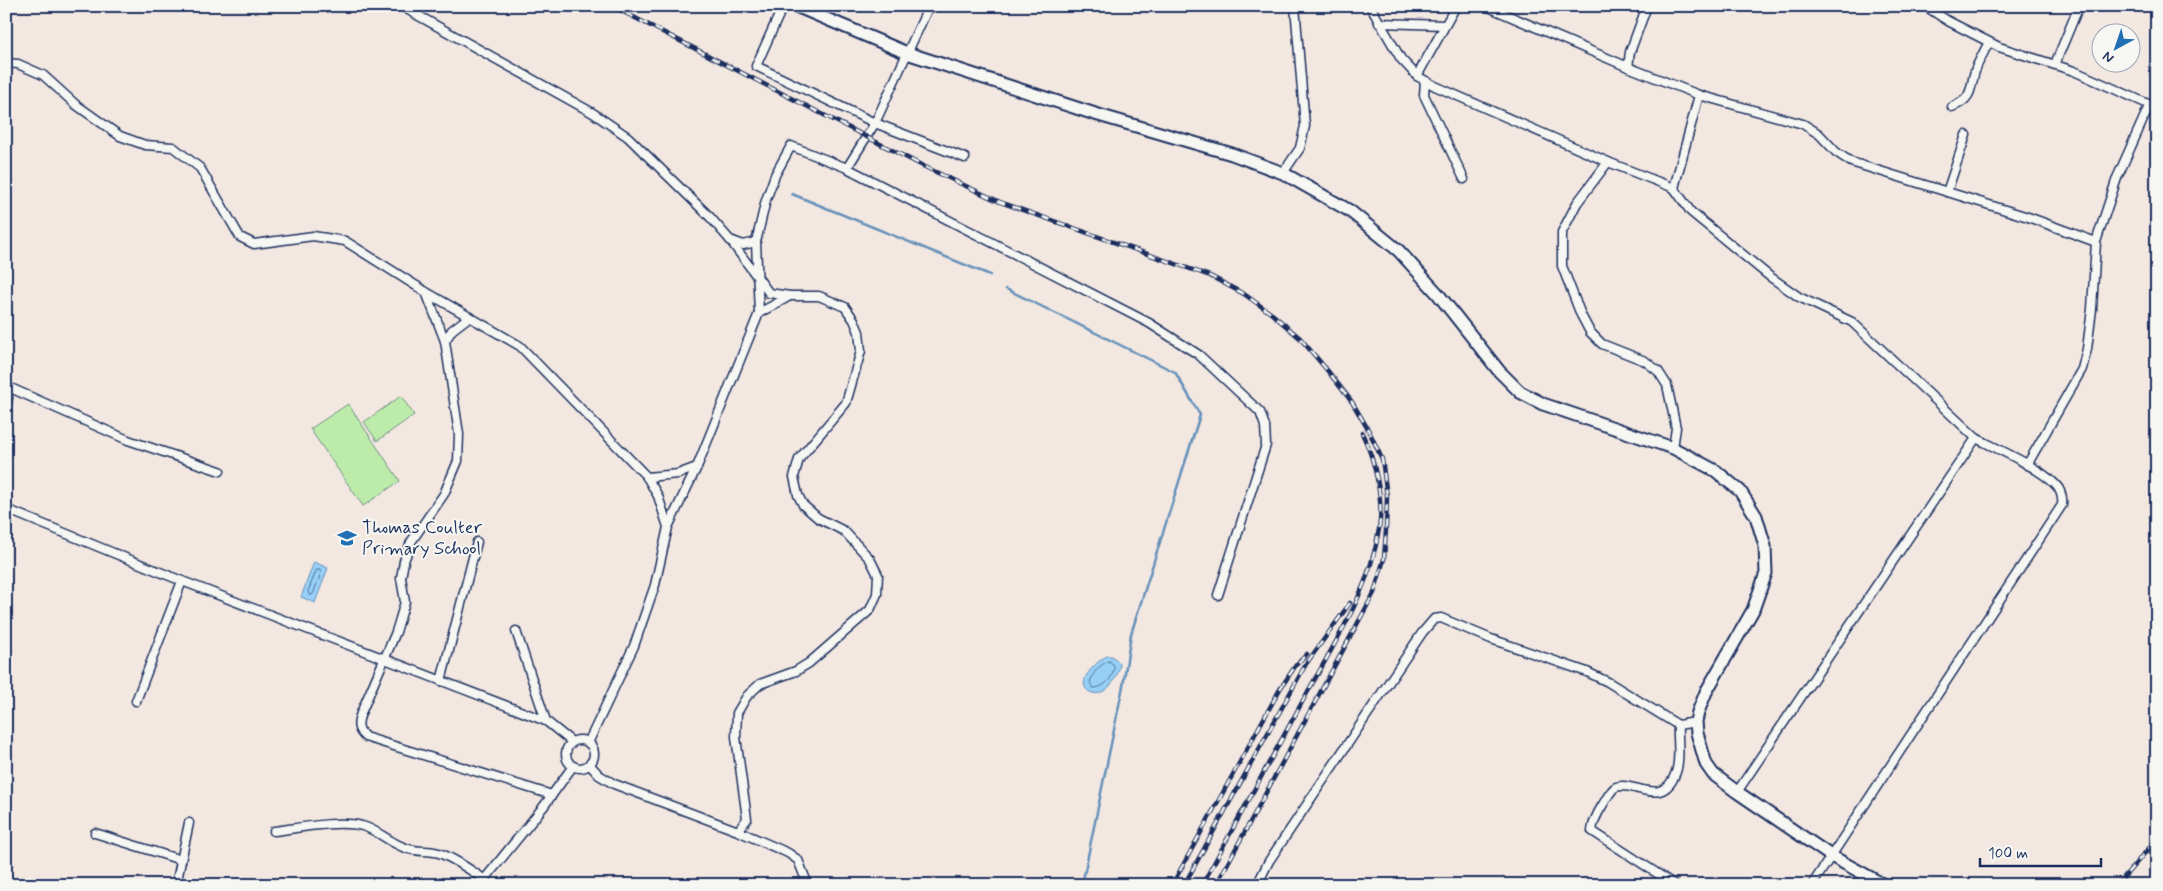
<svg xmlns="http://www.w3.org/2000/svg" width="2163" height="891" viewBox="0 0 2163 891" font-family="Mynerve,sans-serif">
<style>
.green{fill:#bdecaa;stroke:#6c8e84}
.water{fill:#97d0f6;stroke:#6590b9}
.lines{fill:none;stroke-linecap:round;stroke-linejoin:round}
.shore{stroke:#4d6f9b;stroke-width:1}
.stream{stroke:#6590b9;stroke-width:2.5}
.street-casing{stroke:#1b2f5e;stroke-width:11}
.secondary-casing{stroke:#1b2f5e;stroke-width:15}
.street{stroke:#f6f6f2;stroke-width:8}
.secondary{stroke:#f6f6f2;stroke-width:11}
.rail-casing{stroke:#1b2f5e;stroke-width:4.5}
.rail{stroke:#f6f6f2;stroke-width:2.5;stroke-dasharray:8;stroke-linecap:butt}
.labels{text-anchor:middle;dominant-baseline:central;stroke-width:4;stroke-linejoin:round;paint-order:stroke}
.poi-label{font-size:18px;fill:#1b2f5e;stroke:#f6f6f2;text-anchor:start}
</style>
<rect width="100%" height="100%" fill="#f3e8e1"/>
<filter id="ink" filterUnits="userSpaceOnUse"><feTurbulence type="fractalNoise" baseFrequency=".02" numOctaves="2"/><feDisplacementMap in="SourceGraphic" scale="10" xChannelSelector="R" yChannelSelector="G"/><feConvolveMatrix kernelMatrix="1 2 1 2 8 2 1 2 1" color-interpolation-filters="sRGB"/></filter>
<g filter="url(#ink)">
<g class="green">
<path d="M401,396L414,415L377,441L364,422Z"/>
<path d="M348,404L400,481L363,506L310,429Z"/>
</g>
<g class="water">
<path d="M314,562L328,568L315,603L301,597Z"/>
<path d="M1107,656H1112L1120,663C1120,675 1105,700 1090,692C1073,683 1098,660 1107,656Z"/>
</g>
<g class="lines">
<g class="shore">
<path d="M317,570H320L321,573L313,594L310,596L308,592Z"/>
<path d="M1109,661L1114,665C1115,676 1105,688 1093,688L1090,683C1093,672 1099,665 1109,661Z"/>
</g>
<g class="stream">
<path d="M792,194L990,275"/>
<path d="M1006,289L1175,372L1200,415L1131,634L1123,686L1082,885"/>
</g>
<g class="street-casing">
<g id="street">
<path d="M401,6L593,113L628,137L710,217L730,240L743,245L756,242"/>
<path d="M783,6L756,66L875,123L965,158"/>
<path d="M1370,6L1401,59L1417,76L1435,86L1608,162L1674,188L1691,212L1769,276L1799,297L1852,322L1976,438"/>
<path d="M1486,6L1628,67L1699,95L1803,124L1819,134L1836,152L1851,162L2028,217L2096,242"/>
<path d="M1925,6L1948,21L1999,47L2074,71L2157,108"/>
<path d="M1379,23L1445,25"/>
<path d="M6,63L18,64L43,75L75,104L120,136L145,145L173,147L200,168L240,237L254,244L313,236L345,241L426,292L520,346L647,477L658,496L668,527"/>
<path d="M2055,64L2079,6"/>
<path d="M1628,67L1630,52L1647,6"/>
<path d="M1417,76L1456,6"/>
<path d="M1425,81L1424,95L1464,179"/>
<path d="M1952,107C1975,98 1969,87 1976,68C1980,59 1985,50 1989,42"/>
<path d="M1608,162L1577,203L1562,232V266L1581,315L1590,332L1602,344L1645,361L1658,371L1667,385L1676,428L1673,448"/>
<path d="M847,168L1149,323L1199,355L1260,412L1265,426L1266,445L1218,595"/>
<path d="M1283,173L1300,148L1305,126L1295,6"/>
<path d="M1674,188L1699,95"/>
<path d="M1947,192L1966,135"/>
<path d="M730,240L769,293L790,296H819L845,307L854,320L859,332L861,351L846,403L799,459L794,477L798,495L803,505L818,518L844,531L870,559L878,575L877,594L870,610L809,663L796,671L760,684L747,696L737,713L736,737L747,819L738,831"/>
<path d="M426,292L445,341L459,434L458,461L444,494L411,542L404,561L401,578L405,602L396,632L361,713C357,724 357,729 365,737L552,795"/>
<path d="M759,313L790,296"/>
<path d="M445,341L452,330L469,317"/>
<path d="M6,386L128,440L220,471"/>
<path d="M6,387L8,398L6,408"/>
<path d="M2027,465L2082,369L2087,349L2092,309L2096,242L2117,178L2150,104"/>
<path d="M647,477L678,474L697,467"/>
<path d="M6,509L182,581L546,721L572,742"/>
<path d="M516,631L546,721"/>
<path d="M441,681L477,542"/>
<path d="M136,701L182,581"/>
<circle cx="580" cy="754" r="14"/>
<path d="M588,743L634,646L655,585L668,527L697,467L759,313L756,242L766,200L775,175L791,146L847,168L875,123L929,6"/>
<path d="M589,764L599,775L614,784L738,831L788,853L798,860L808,885"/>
<path d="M1737,792L1976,438C1998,449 2038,467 2055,484C2061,490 2063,497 2062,505L1812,885"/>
<path d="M274,831C298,828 339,820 362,826C379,830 391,845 409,849C419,852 429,850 439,853C456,859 470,870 485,880"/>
<path d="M95,833L181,860"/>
<path d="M176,885L189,823"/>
<path d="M480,885L544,806L573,766"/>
<path d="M1257,885L1269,861L1422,633L1434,619L1441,618L1491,639L1587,672L1608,682L1678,725L1696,722"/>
<path d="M1675,885L1592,831C1593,821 1597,814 1602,806C1606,800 1610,790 1616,787C1633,780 1663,810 1676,772C1681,758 1677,740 1678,725"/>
</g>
</g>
<g class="secondary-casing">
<path id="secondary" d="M796,6L907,53L1095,114L1232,154L1283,173L1350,211L1399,251L1438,294L1499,371L1520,392L1543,404L1673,448L1716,471L1740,491L1756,516L1765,546L1766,573L1753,610L1706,692L1698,712L1696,722L1697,733L1706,764L1713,774L1737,792L1831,856L1884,885"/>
</g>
<use href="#street" class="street"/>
<use href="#secondary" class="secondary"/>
<g class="rail-casing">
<g id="rail">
<path d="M612,6L923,166L1000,202L1210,276L1244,294L1272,314L1300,338L1327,370L1352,402L1369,431L1382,459L1387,496L1386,530L1384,559L1374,593L1216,885"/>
<path d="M1172,885L1280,689L1296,665L1307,654"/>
<path d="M1184,885L1306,664L1350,603"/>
<path d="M1202,885C1237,821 1272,758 1306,695C1335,642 1370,590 1379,529C1384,499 1375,460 1362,433"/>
<path d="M2117,885L2157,839"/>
</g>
</g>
<use href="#rail" class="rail"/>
</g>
</g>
<defs>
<g id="school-bare" transform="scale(1.5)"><path d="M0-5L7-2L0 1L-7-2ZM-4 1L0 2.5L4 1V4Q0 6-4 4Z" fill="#1f6fb2" stroke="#f6f6f2" stroke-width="2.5" paint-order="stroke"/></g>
</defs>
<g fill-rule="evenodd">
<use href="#school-bare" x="347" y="538"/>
</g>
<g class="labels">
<g class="poi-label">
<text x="362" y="528">Thomas Coulter<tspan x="362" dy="21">Primary School</tspan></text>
</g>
</g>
<rect width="2163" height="891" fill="none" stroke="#f6f6f2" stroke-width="25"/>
<rect x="12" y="12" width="2138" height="866" fill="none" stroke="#1b2f5e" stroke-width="2" filter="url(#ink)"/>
<g transform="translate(2116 48) rotate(220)"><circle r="24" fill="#f6f6f2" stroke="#9ea6b7"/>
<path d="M0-4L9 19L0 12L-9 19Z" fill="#1f6fb2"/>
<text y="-8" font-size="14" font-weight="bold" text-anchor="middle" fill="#1b2f5e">N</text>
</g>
<path d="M1980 858v8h121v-8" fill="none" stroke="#1b2f5e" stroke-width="2.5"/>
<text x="1988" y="858" font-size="15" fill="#1b2f5e" stroke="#f6f6f2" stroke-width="4" paint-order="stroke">100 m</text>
</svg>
